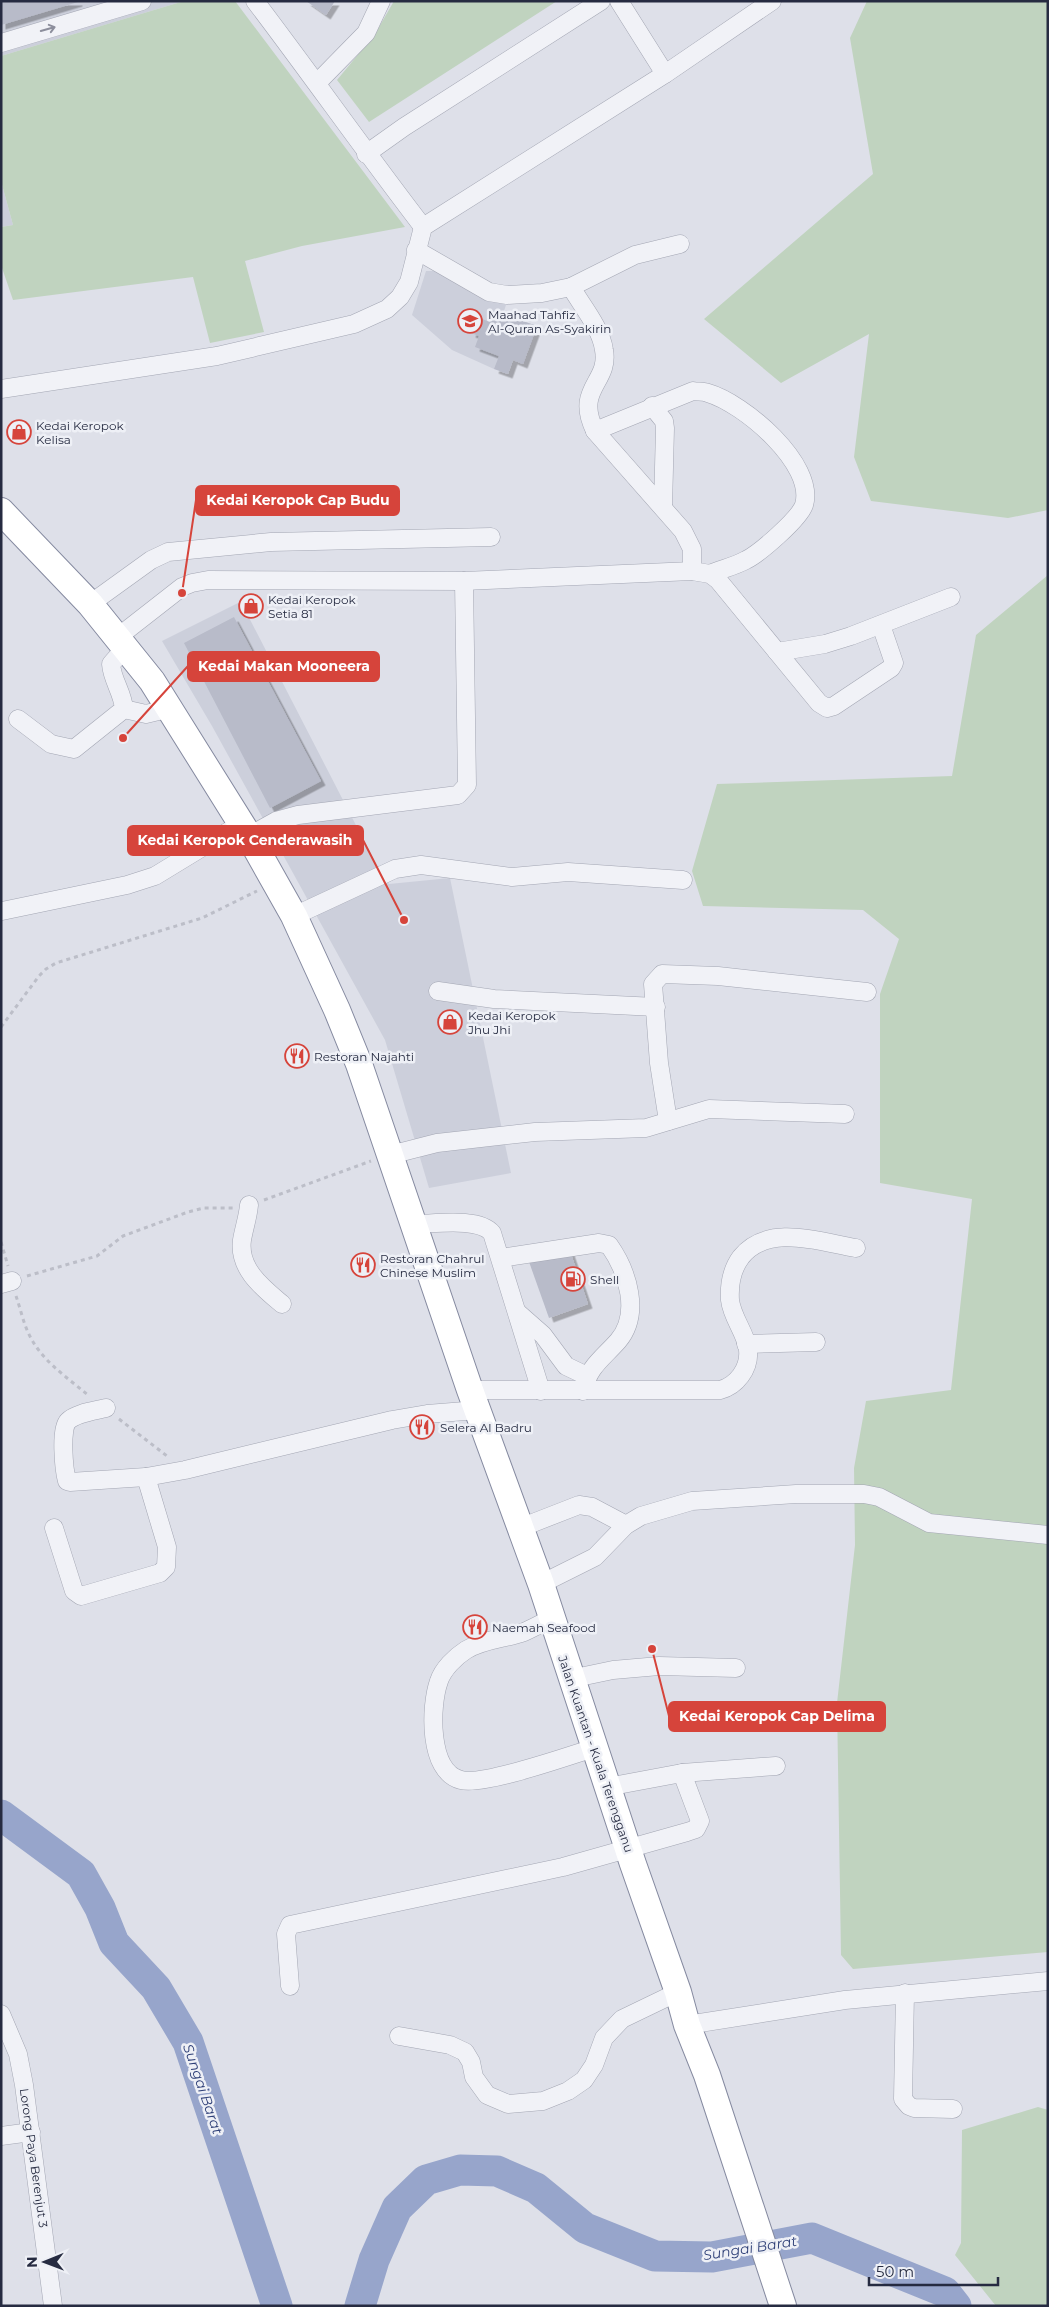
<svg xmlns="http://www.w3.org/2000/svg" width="1049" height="2307" viewBox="0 0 1049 2307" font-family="Montserrat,sans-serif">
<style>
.built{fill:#cccfdb}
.green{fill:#c0d3bf}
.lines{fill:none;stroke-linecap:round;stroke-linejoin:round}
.river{stroke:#97a5cb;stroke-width:31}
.building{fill:#b8bbc9;filter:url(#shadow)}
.minor-casing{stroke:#a3a6b3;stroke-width:19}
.highway-casing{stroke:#858aa0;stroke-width:28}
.path{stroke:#bcbec8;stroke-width:3;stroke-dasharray:4 4;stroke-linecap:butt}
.minor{stroke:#f1f2f7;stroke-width:18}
.highway{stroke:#fff;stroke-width:26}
.oneway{stroke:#8c8e9c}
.labels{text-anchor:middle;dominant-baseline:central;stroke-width:5;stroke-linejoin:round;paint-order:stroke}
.poi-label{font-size:12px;fill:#262b41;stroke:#eef0f6;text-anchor:start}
.street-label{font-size:12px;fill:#262b41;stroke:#eef0f6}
.water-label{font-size:14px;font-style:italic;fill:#2e3f77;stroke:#eef0f6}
.leader{fill:none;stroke:#d6443b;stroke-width:2}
.callout-dot{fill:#d6443b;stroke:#eef0f6;stroke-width:2}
.callout{fill:#d6443b;stroke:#d6443b;stroke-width:2}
.callout-label{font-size:14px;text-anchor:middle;font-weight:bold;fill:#fff}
</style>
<defs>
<filter id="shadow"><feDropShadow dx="4.5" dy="4.5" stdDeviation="0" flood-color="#0004"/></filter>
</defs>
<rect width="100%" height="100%" fill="#dee0e9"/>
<g class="built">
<path d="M1,1H184L1,56Z"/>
<path d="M1,181L13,225L1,227Z"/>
<path d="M426,271H444L506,305L503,314L537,326L523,364L513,360L494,369L452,350L412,315Z"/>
<path d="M238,603L243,606L377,866L389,884L450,878L511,1173L429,1188L385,1040L212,726L162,641Z"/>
</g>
<g class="green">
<path d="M184,1H235L405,227L302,246L245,261L264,332L210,343L193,277L13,300L1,265V227L13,225L1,181V56Z"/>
<path d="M394,1H557L369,122L337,80L375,34Z"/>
<path d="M867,1H1048V510L1008,518L871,501L854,457L869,334L781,383L704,319L873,174L850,38Z"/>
<path d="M1048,575V1952L853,1969L841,1955L837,1703L855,1545L854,1468L866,1401L951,1390L972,1199L880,1183V994L899,939L863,910L703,906L692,871L717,784L952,776L976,635Z"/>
<path d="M1038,2107L1048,2110V2306H996L955,2255L961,2243L962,2130Z"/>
</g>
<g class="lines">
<g class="river">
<path d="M1,1815L81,1874L100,1908L114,1943L156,1988L188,2042L277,2306"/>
<path d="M360,2306L374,2260L397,2208L426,2180L460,2170L497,2171L536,2188L585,2228L655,2256L712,2257L812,2238L945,2292L956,2306"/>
</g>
</g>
<g class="building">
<path d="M1,1H78V2L1,25Z"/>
<path d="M306,1H335L326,15Z"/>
<path d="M494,311L537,326L523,364L513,360L508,374L494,369L499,356L475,347L479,336L471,333L477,317L490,322Z"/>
<path d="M234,617L321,781L270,808L184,643Z"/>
<path d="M569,1248L588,1304L549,1318L528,1259Z"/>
</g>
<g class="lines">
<g class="minor-casing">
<g id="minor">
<path d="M255,1C312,76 366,153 423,227"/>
<path d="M619,1L665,74"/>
<path d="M1,43L142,1"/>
<path d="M317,83L366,33L381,1"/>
<path d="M366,154L404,127L601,1"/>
<path d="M416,250L489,292L507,295L542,293L571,287L635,255L680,244"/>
<path d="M571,287C582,306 601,328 604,350C610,383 574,388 595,431L683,531L692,549V571"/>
<path d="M1,389L217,356L354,324L387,309L400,297L409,282L423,227L665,74L772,1"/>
<path d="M652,406L664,421L665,428L663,507"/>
<path d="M595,431L693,391C698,392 703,391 708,393C743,403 816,464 804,505C799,519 760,553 746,560C735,566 722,569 710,574"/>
<path d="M90,604L151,560L168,552L271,542L491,537"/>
<path d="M118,637L182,587L192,583L208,580L464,581L692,571L710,574L718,580L819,703L827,708L834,706L891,668L894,663L881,625"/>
<path d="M777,652L825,644L851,636L951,597"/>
<path d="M124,709L146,714L171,708"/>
<path d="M18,719L51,744L74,749L124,709C123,693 112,680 111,664L125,648"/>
<path d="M249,836L276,821L298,815L458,795L467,785L464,581"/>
<path d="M2,911L127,885L155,876L242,823"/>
<path d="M294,916L395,869L421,865L512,877L568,872L683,880"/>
<path d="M438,991L494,999L656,1007"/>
<path d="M668,1121L659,1063L653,984L662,974L718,976L867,992"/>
<path d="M390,1155L437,1143L535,1132L646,1128L709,1109L845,1114"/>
<path d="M249,1205C248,1217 244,1228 242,1240C238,1269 263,1288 282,1304"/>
<path d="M414,1224C434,1224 479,1217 492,1233L541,1391"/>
<path d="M501,1258L599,1243L609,1245C628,1272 641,1314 618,1341C602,1359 589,1366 583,1391"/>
<path d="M1,1284L12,1281"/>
<path d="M518,1313L543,1335L566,1366L587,1376"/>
<path d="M746,1344L816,1342"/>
<path d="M470,1390H720C736,1386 750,1369 748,1350C746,1333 732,1318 730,1300C729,1284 732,1269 741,1257C768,1223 820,1242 856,1248"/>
<path d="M106,1408C94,1411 76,1413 68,1421C60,1429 64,1470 67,1481L70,1482L146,1477L185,1470L392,1420L427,1414L478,1410"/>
<path d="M54,1528L74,1591L81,1596L160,1573L166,1567L167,1547L146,1477"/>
<path d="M520,1528L579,1505L592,1507L626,1525"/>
<path d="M541,1584L595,1557L626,1525L641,1516L692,1501L796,1494H864L879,1497L929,1523L1048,1535"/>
<path d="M551,1619C542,1623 533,1628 524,1632C505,1639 484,1639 466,1650C455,1657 443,1669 439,1681C430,1706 428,1772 461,1780C484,1786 568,1756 594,1748"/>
<path d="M570,1679L613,1670L659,1666L736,1668"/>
<path d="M682,1773L776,1766"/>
<path d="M290,1986L286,1934L290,1925L563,1867L687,1832L696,1829L700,1821L682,1773L607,1787"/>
<path d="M905,1993L903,2099L909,2106L914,2108L953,2109"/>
<path d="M1,2014L18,2054L24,2085L53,2306"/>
<path d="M687,2025L845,2000L1048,1981"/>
<path d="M399,2036L450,2045L465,2052L471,2062L474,2077L487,2095L508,2104L543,2101L568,2091L584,2080L594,2065L604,2038L622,2019L678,1992"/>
<path d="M1,2136L31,2132"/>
</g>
</g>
<g class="highway-casing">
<path id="highway" d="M1,511L90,604L152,681L249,836L294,916L337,1010L359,1064L470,1390L541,1584L633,1864L678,1992L687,2025L707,2075L783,2306"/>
</g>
<g class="path">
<path d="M1,1027L39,976L46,969L56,963L202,918L257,891"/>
<path d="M264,1200L371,1161"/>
<path d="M1,1242L8,1266"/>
<path d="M27,1276L97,1256L123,1236L188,1212L204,1208H234"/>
<path d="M16,1296C21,1310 24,1327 32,1340C45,1363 69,1379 88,1395"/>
<path d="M119,1419L167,1456"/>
</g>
<use href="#minor" class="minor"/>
<use href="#highway" class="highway"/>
</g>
<defs><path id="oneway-shaft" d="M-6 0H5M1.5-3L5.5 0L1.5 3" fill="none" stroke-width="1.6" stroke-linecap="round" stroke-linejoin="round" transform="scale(1.25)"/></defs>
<use class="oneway" href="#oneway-shaft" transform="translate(48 29) rotate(-16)"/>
<defs>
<g id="school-ring" transform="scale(1.25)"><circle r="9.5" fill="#eef0f6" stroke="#d6443b" stroke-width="1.5"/><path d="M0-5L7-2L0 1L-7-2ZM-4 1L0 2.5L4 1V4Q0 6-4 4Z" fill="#d6443b"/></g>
<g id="shop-ring" transform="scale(1.25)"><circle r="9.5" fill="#eef0f6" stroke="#d6443b" stroke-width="1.5"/><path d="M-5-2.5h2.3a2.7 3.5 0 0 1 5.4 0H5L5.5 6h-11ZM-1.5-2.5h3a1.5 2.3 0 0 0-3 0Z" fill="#d6443b"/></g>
<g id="restaurant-ring" transform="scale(1.25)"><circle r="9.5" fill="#eef0f6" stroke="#d6443b" stroke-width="1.5"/><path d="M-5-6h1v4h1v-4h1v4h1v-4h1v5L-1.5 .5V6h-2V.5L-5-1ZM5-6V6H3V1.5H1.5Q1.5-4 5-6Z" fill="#d6443b"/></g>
<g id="fuel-ring" transform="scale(1.25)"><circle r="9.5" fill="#eef0f6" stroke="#d6443b" stroke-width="1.5"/><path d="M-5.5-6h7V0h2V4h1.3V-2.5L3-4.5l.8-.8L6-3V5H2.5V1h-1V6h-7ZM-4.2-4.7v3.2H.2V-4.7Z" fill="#d6443b"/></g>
</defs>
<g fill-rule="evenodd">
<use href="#school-ring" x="470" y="321"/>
<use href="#shop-ring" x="19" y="432"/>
<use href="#shop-ring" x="251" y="606"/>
<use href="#shop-ring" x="450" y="1022"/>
<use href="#restaurant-ring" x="297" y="1056"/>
<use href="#restaurant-ring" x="363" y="1265"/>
<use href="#fuel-ring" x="573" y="1279"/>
<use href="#restaurant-ring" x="422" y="1427"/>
<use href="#restaurant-ring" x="475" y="1627"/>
</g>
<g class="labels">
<g class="poi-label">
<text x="488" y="314">Maahad Tahfiz<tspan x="488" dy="14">Al-Quran As-Syakirin</tspan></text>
<text x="36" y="425">Kedai Keropok<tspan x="36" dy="14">Kelisa</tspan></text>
<text x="268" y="599">Kedai Keropok<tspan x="268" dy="14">Setia 81</tspan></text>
<text x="468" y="1015">Kedai Keropok<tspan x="468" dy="14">Jhu Jhi</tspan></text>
<text x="314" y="1056">Restoran Najahti</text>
<text x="380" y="1258">Restoran Chahrul<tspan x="380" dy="14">Chinese Muslim</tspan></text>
<text x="590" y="1279">Shell</text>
<text x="440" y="1427">Selera Al Badru</text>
<text x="492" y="1627">Naemah Seafood</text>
</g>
<g class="street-label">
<text transform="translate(596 1754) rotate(71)">Jalan Kuantan - Kuala Terengganu</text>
<text transform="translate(34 2158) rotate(82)">Lorong Paya Berenjut 3</text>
</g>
<g class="water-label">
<text transform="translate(203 2089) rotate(71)">Sungai Barat</text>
<text transform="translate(750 2248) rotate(-9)">Sungai Barat</text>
</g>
</g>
<path class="leader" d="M182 593L196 500M123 738L188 666M404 920L363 840M652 1649L669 1716"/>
<g class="callout-dot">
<circle cx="182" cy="593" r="5"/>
<circle cx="123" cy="738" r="5"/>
<circle cx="404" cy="920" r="5"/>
<circle cx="652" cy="1649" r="5"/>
</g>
<g class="callout">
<rect x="196" y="486" width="203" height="29" rx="5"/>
<rect x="188" y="652" width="191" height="29" rx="5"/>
<rect x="128" y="826" width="235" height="29" rx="5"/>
<rect x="669" y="1702" width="216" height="29" rx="5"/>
</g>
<g class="callout-label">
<text x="298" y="505">Kedai Keropok Cap Budu</text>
<text x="284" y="671">Kedai Makan Mooneera</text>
<text x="245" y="845">Kedai Keropok Cenderawasih</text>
<text x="777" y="1721">Kedai Keropok Cap Delima</text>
</g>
<rect width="1049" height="2307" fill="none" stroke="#262b41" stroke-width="5"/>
<g transform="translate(45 2262) rotate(269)" stroke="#eef0f6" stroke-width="4" paint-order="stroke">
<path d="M0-4L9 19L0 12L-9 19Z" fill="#262b41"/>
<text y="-8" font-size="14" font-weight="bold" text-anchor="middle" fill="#262b41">N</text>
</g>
<path d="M869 2277v8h129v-8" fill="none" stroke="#262b41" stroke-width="2.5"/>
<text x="876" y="2277" font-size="15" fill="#262b41" stroke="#eef0f6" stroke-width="4" paint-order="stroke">50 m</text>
</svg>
